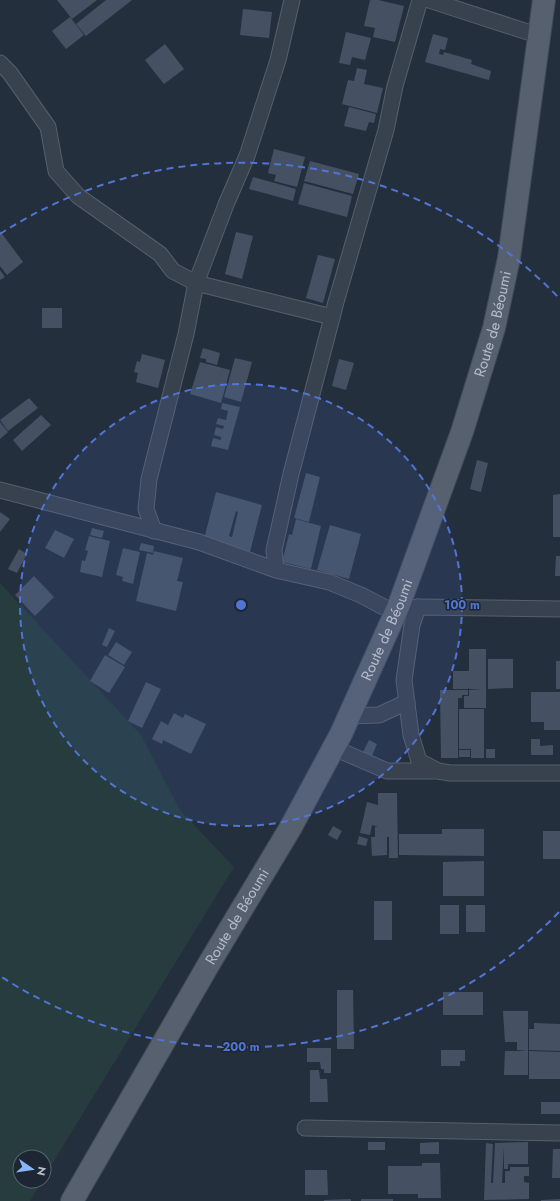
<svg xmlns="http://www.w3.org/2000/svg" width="560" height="1201" viewBox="0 0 560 1201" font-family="Jost,sans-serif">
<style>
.green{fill:#263c3f}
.building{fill:#455162;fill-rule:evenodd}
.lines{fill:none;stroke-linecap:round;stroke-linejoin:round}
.street-casing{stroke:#565f6c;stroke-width:17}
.primary-casing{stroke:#414a57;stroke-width:24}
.street{stroke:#38414e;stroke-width:15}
.primary{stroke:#56606e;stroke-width:22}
.ring{fill:none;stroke:#5274d3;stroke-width:2;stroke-dasharray:7 5}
.labels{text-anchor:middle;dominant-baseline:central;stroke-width:3;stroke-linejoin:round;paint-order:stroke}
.street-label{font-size:15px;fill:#b4bcc9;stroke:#1d2633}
.centre{fill:#5274d3;stroke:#1d2633;stroke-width:2}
.ring-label{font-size:12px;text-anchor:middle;font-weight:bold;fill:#5274d3;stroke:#1d2633;stroke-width:3;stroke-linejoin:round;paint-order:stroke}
</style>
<rect width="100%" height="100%" fill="#242f3e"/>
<path class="green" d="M0,583L141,735L180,810L234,867L44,1177V1157H20V1181H42L30,1201H0Z"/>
<g class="building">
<path d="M57,0H97L72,19Z"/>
<path d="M106,0H132L86,36L76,24Z"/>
<path d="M370,0H378L404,6L395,42L373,37L375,28L364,26Z"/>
<path d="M243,9L272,12L269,38L240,35Z"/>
<path d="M70,17L84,35L66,49L52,31Z"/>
<path d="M346,32L371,38L365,60L352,57L350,65L339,63Z"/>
<path d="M433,34L448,38L445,50L440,49L439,54L443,55L444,52L472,60L471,64L491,71L489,80L425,62Z"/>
<path d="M165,44L184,69L164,84L145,60Z"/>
<path d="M357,68L367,70L364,84L383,88L377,113L342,104L348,80L354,81Z"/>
<path d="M349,107L376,114L374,123L369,122L366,131L344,126Z"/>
<path d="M274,149L305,157L297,187L274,181L276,175L268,173Z"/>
<path d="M310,161L359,174L353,194L304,181Z"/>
<path d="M253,177L296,189L293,201L249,189Z"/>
<path d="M304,183L352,196L347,217L298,204Z"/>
<path d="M0,231L23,262L7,275L0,266Z"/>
<path d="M236,232L253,236L242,279L225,274Z"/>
<path d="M318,255L335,259L323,303L306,298Z"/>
<path d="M0,270L5,277L0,280Z"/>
<rect x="42" y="308" width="20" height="20"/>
<path d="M203,348L220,353L217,365L206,362V359L200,358Z"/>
<path d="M142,354L165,360L158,388L136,382L138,373L134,372L137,361L140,362Z"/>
<path d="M235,358L252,362L241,402L224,397Z"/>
<path d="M339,359L354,363L346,390L332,386Z"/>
<path d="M200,362L230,370L221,403L190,394Z"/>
<path d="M29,398L38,408L8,431L0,420Z"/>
<path d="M222,403L240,407L228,450L211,446L213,438L221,440V437L214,435L216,427L223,429L224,426L216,424L218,418L226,420L228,411L221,409Z"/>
<path d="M41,415L51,425L22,451L13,440Z"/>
<path d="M0,422L8,432L0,439Z"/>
<path d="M477,460L488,463L481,492L470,489Z"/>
<path d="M306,473L320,477L309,522L294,518Z"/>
<path d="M216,492L262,505L250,552L204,539ZM236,511L238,512L232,537L229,536Z"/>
<path d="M560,494V537H553V495Z"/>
<path d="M0,512L10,519L0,532Z"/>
<path d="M296,519L321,526L311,569L282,562L289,534L292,535Z"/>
<path d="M330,525L361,534L349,579L317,570Z"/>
<path d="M92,528L104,531L102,538L90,535Z"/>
<path d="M55,530L74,539L64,558L45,548Z"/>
<path d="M89,536L110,541L102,577L80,572L82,560L85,561L88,551L85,550Z"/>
<path d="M141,543L154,546L153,553L139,550Z"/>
<path d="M123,548L140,552L133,584L122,581L123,577L116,575Z"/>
<path d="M19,549L27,554L17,573L8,569Z"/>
<path d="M154,551L183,558L177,581L183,582L176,611L136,601L147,553L153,555Z"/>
<path d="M556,556H560V576H555Z"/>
<path d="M34,576L54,597L35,616L15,595Z"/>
<path d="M109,628L115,631L107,647L102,645Z"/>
<path d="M116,642L132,652L124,665L108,655Z"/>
<path d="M469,649H486V708H464V696H469V690L483,689H469L468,687V689H453V671H469Z"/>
<path d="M105,655L125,667L109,693L90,681Z"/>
<path d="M488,659H513V688L488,689Z"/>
<rect x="556" y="661" width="4" height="28"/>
<path d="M146,682L161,689L142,728L128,721Z"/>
<path d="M440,690H468V695H462V698H458V758H441Z"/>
<path d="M531,692H560V730H544V722H531Z"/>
<path d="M459,709H484V758H471V749H459Z"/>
<path d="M174,713L183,718L185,714L206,724L191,754L163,740L162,744L152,739L161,721L168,725Z"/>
<path d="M531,739H540V746L553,745V755H531Z"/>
<path d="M369,740L377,744L372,756L363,752Z"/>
<rect x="486" y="749" width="9" height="9"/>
<rect x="459" y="750" width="11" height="7"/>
<path d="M378,793H397L398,858H389V837H387V855L372,856L371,837H375V827H378L372,825L370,835L360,833L367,802L378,805Z"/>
<path d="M333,826L342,831L337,840L328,835Z"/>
<path d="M442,829H484V856L399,855V834H442Z"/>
<rect x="543" y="831" width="17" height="28"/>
<path d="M359,836L368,839L366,846L357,844Z"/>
<path d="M484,861V896H443V862Z"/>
<rect x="374" y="901" width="18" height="39"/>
<rect x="440" y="905" width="19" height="29"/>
<rect x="466" y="905" width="19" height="27"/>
<path d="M337,990H353L354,1049H337Z"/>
<rect x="443" y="992" width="40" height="23"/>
<path d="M503,1011H528V1051L517,1050V1042H505Z"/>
<path d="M534,1023L560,1024V1051L529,1050V1029H534Z"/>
<path d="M307,1048H331V1073H324V1069H321L320,1062H307Z"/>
<path d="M441,1050H465V1061H460V1066H441Z"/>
<path d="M505,1051H528V1075H504Z"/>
<path d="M529,1051L560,1052V1079H529Z"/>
<path d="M310,1070H319L320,1079H327L328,1102H310Z"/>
<rect x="541" y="1102" width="19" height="12"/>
<rect x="368" y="1142" width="17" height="8"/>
<path d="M439,1142V1154H420V1143Z"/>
<path d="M528,1142V1164H508V1169H504V1146L502,1183H505V1171H510V1167H529V1176H524V1182L529,1183V1199L484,1200L486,1143L493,1144L491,1183H493L495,1143Z"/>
<path d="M553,1149H560V1178H552Z"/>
<path d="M422,1163H440L441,1198H418V1194H388V1166H422Z"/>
<path d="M305,1170H327L328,1195H305Z"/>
<path d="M351,1199V1201H324V1200Z"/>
<rect x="361" y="1199" width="32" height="2"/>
<path d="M560,1199V1201H541V1200Z"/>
</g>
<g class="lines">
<g class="street-casing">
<g id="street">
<path d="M429,0L540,36"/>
<path d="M0,63L10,73L48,127L56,171L78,196L160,254L173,271L196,283L332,317"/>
<path d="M0,490L199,542L276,570L329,582L361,595L395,613L418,607L560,609"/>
<path d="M154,531L146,509L149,479L186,334L196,283L227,202L247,156L278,60L292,0"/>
<path d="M276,570L274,550L291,474L336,302L386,130L395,86L420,0"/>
<path d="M418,607L412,625L404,680L411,735L419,761L438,771L450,773H560"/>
<path d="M349,716L379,715L407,702"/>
<path d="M334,748L387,771H435"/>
<path d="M305,1128L560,1133"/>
</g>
</g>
<g class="primary-casing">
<g id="primary">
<path id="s1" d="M72,1201L210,962L291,827L341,734L399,605L462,432L494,328L509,258L544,0"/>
</g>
</g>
<use href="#street" class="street"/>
<use href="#primary" class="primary"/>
</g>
<circle cx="241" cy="605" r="221" fill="#5274d3" fill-opacity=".12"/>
<g class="ring">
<circle cx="241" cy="605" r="221"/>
<path d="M559 912A442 442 0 0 1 0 976M0 234A442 442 0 0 1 559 298"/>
</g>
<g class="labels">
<g class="street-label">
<text stroke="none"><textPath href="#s1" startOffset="977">Route de Béoumi</textPath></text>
<text stroke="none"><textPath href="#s1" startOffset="653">Route de Béoumi</textPath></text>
<text stroke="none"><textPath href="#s1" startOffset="329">Route de Béoumi</textPath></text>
</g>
</g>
<circle cx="241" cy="605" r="6" class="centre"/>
<g class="ring-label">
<text x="462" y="609">100 m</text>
<text x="241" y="1051">200 m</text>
</g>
<g transform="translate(32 1169) rotate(103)"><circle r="19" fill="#1d2633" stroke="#59626f"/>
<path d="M0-3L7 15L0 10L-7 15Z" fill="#8ab4f8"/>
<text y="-6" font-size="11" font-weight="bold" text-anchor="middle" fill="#b4bcc9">N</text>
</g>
</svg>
